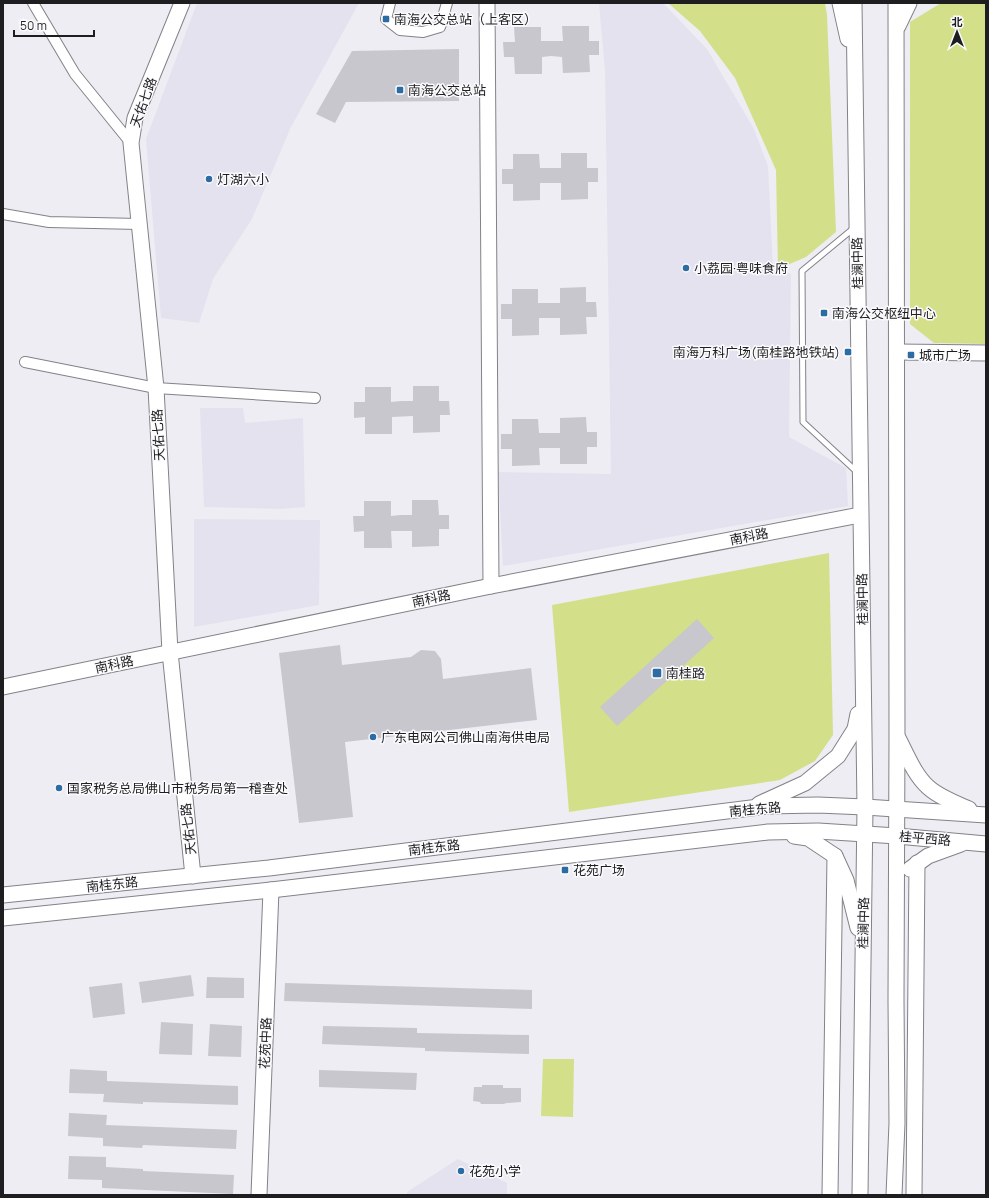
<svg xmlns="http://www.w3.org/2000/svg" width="989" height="1198" viewBox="0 0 989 1198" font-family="Manrope,'Noto Sans SC',sans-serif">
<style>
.built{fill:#e4e2ef}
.green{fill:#d4df8a}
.building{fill:#c8c7cd}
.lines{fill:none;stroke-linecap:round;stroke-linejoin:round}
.lane-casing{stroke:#838287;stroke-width:7}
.street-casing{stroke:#838287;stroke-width:12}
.secondary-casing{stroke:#838287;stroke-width:17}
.lane{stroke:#fff;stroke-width:5}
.street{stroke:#fff;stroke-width:10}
.secondary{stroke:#fff;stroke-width:15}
.poi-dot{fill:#2d6ca2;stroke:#fbfbfe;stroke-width:1.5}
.labels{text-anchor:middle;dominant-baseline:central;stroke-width:3;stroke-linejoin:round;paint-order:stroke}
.poi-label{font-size:13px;fill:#1e1e20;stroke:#fbfbfe;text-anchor:start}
.street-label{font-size:13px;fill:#1e1e20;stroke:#fbfbfe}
</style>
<rect width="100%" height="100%" fill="#eeedf3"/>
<g class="built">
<path d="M197,3H359L291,127L252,219L213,279L199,323L161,318L146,139Z"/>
<path d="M599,3H650L664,4L707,49L754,129L768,166L773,268L791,274L789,437L846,468L848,506L503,566L498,472L611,474L605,71Z"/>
<path d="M200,408H243L245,423L303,418L305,507L280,509L204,507Z"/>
<path d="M194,519L320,520L319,605L194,627Z"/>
<path d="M458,1159L507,1183V1195H407V1192Z"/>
</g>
<g class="green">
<path d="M668,3H825L827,15L836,232L806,257L778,269L776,170L735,78L700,31Z"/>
<path d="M941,3H986V344L934,343L910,324V22Z"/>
<path d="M829,553L833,735L815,761L780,780L569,812L552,605Z"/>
<path d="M543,1059H574L573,1117L541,1116Z"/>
</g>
<g class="building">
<path d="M562,26H589V41H599V55H589L590,72L563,73L562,57L551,56L542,57V74H515L514,57H504L503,42H515L514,27H541V41H563Z"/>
<path d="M459,49V101L346,102L335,123L316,114L352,51Z"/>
<path d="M561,153H587V168H598V182H588V199L561,200V183H540V200L513,201V184H502V169H513V154H539L540,168H561Z"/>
<path d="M586,287V302H596L597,317H586L587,334L560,335V318H539V335L512,336V319H501V304H512V289H538V303H560V288Z"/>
<path d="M413,386H439V401H449L450,415H440V432L413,433V416L392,417V434H365V417L354,418V402H365V387H391V402L401,401H413Z"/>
<path d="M586,417L587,432H597V447H587V464H560V448H539L540,465L512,466V449H501V434H512V419H538L539,433H560V418Z"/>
<path d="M412,500H438L439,515H449V529H439V546L412,547V531H391L392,548H364V531L354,532L353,516H364V501H391V516L400,515H412Z"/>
<path d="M697,619L714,638L617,726L600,707Z"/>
<path d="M340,645L342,665L411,657L421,650L435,651L441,659L443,679L531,668L537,720L345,742L353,817L299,823L279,653Z"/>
<path d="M191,975L194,996L142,1003L139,982Z"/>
<path d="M207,977L244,978V998H206Z"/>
<path d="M122,983L125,1014L93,1018L89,987Z"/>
<path d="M285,983L532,990V1009L284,1001Z"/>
<path d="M161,1022L193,1024L192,1055L159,1054Z"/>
<path d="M210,1024L242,1026L241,1057L208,1056Z"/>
<path d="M323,1026L417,1028V1033L529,1035V1054L425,1051V1048L322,1044Z"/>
<path d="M70,1069L107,1071V1081L238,1086V1105L143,1102V1104L103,1102L104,1094L69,1093Z"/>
<path d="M319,1070L417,1073L416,1090L319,1087Z"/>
<path d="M482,1085H503V1088H521V1102L507,1103L503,1104H481L480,1102L473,1101L474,1087H482Z"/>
<path d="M69,1113L107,1115L106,1125L237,1130L236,1149L143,1145L142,1148L103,1146V1138L68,1136Z"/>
<path d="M69,1156L106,1157V1167L143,1169V1171L234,1175L233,1194L102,1188V1180L68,1179Z"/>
</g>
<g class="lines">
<g class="lane-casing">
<path id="lane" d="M854,228L802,271L803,422L857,472"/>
</g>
<g class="street-casing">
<g id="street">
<path d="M33,3L75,74L131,143"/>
<path d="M390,3L386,19L400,30L423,32L440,27L447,3"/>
<path d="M3,214L49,222L139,224"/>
<path d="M25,362L156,388L315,398"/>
</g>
</g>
<g class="secondary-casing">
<g id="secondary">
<path d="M182,3L135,118L131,143L156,388L170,652L193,876"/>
<path d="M487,3L491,586"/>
<path d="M840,3L848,39"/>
<path d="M854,3L865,807L860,1195"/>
<path d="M898,26L909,3"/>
<path d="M897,352L986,353"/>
<path d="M3,687L491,586L860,515"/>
<path d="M898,738C907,755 914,774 928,787C939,797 955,803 969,809"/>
<path d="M759,804L805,783L838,756L855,729L858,714"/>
<path d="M794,836L808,838L835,856L846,880L858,928"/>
<path d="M910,869L928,856L961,844"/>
<path d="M3,895L269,868L767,806L818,805L865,807L986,815"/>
<path d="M3,918L271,890L768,832L818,831L897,836L986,844"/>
<path d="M259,1195L271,890"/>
<path d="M830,1195L835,856"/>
<path d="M894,1195L897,1123L896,1000L897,736L896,3"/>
<path d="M914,1195L917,863"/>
</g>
</g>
<use href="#lane" class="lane"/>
<use href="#street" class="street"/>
<use href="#secondary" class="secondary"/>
</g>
<g class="poi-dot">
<rect x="382" y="15" width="8" height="8" rx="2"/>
<rect x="396" y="86" width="8" height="8" rx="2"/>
<circle cx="209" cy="179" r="4"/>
<circle cx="686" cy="268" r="4"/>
<rect x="820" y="309" width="8" height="8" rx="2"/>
<rect x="844" y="348" width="8" height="8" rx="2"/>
<rect x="907" y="351" width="8" height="8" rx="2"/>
<rect x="652" y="668" width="10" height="10" rx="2"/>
<circle cx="373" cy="737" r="4"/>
<circle cx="59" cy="788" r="4"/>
<rect x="561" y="866" width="8" height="8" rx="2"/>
<circle cx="461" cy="1171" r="4"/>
</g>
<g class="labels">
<g class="poi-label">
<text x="394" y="19">南海公交总站（上客区）</text>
<text x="408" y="90">南海公交总站</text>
<text x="217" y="179">灯湖六小</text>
<text x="694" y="268">小荔园·粤味食府</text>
<text x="832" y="313">南海公交枢纽中心</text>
<text x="840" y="352" text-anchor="end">南海万科广场(南桂路地铁站)</text>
<text x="919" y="355">城市广场</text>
<text x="666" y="673">南桂路</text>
<text x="381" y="737">广东电网公司佛山南海供电局</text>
<text x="67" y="788">国家税务总局佛山市税务局第一稽查处</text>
<text x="573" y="870">花苑广场</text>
<text x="469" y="1171">花苑小学</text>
</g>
<g class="street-label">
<text transform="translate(143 102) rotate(-70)">天佑七路</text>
<text transform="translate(857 263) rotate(-91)">桂澜中路</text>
<text transform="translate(158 435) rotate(-93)">天佑七路</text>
<text transform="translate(749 536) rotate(-11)">南科路</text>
<text transform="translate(431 598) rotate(-12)">南科路</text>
<text transform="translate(862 599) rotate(-91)">桂澜中路</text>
<text transform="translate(114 664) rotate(-12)">南科路</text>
<text transform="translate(755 809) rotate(-5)">南桂东路</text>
<text transform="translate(188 829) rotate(-96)">天佑七路</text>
<text transform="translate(925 838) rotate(5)">桂平西路</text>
<text transform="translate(434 847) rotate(-7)">南桂东路</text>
<text transform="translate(112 884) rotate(-6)">南桂东路</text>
<text transform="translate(863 923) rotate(-89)">桂澜中路</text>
<text transform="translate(265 1043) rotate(-88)">花苑中路</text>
</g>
</g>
<rect width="989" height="1198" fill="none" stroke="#1e1e20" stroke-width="8"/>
<g transform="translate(957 32)" stroke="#fbfbfe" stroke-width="3" paint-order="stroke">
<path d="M0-3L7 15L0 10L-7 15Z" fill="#1e1e20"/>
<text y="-6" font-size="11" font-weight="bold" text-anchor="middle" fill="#1e1e20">北</text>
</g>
<path d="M14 30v6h80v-6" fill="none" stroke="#1e1e20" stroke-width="2"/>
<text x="20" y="30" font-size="12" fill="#1e1e20" stroke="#fbfbfe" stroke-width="3" paint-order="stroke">50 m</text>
</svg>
